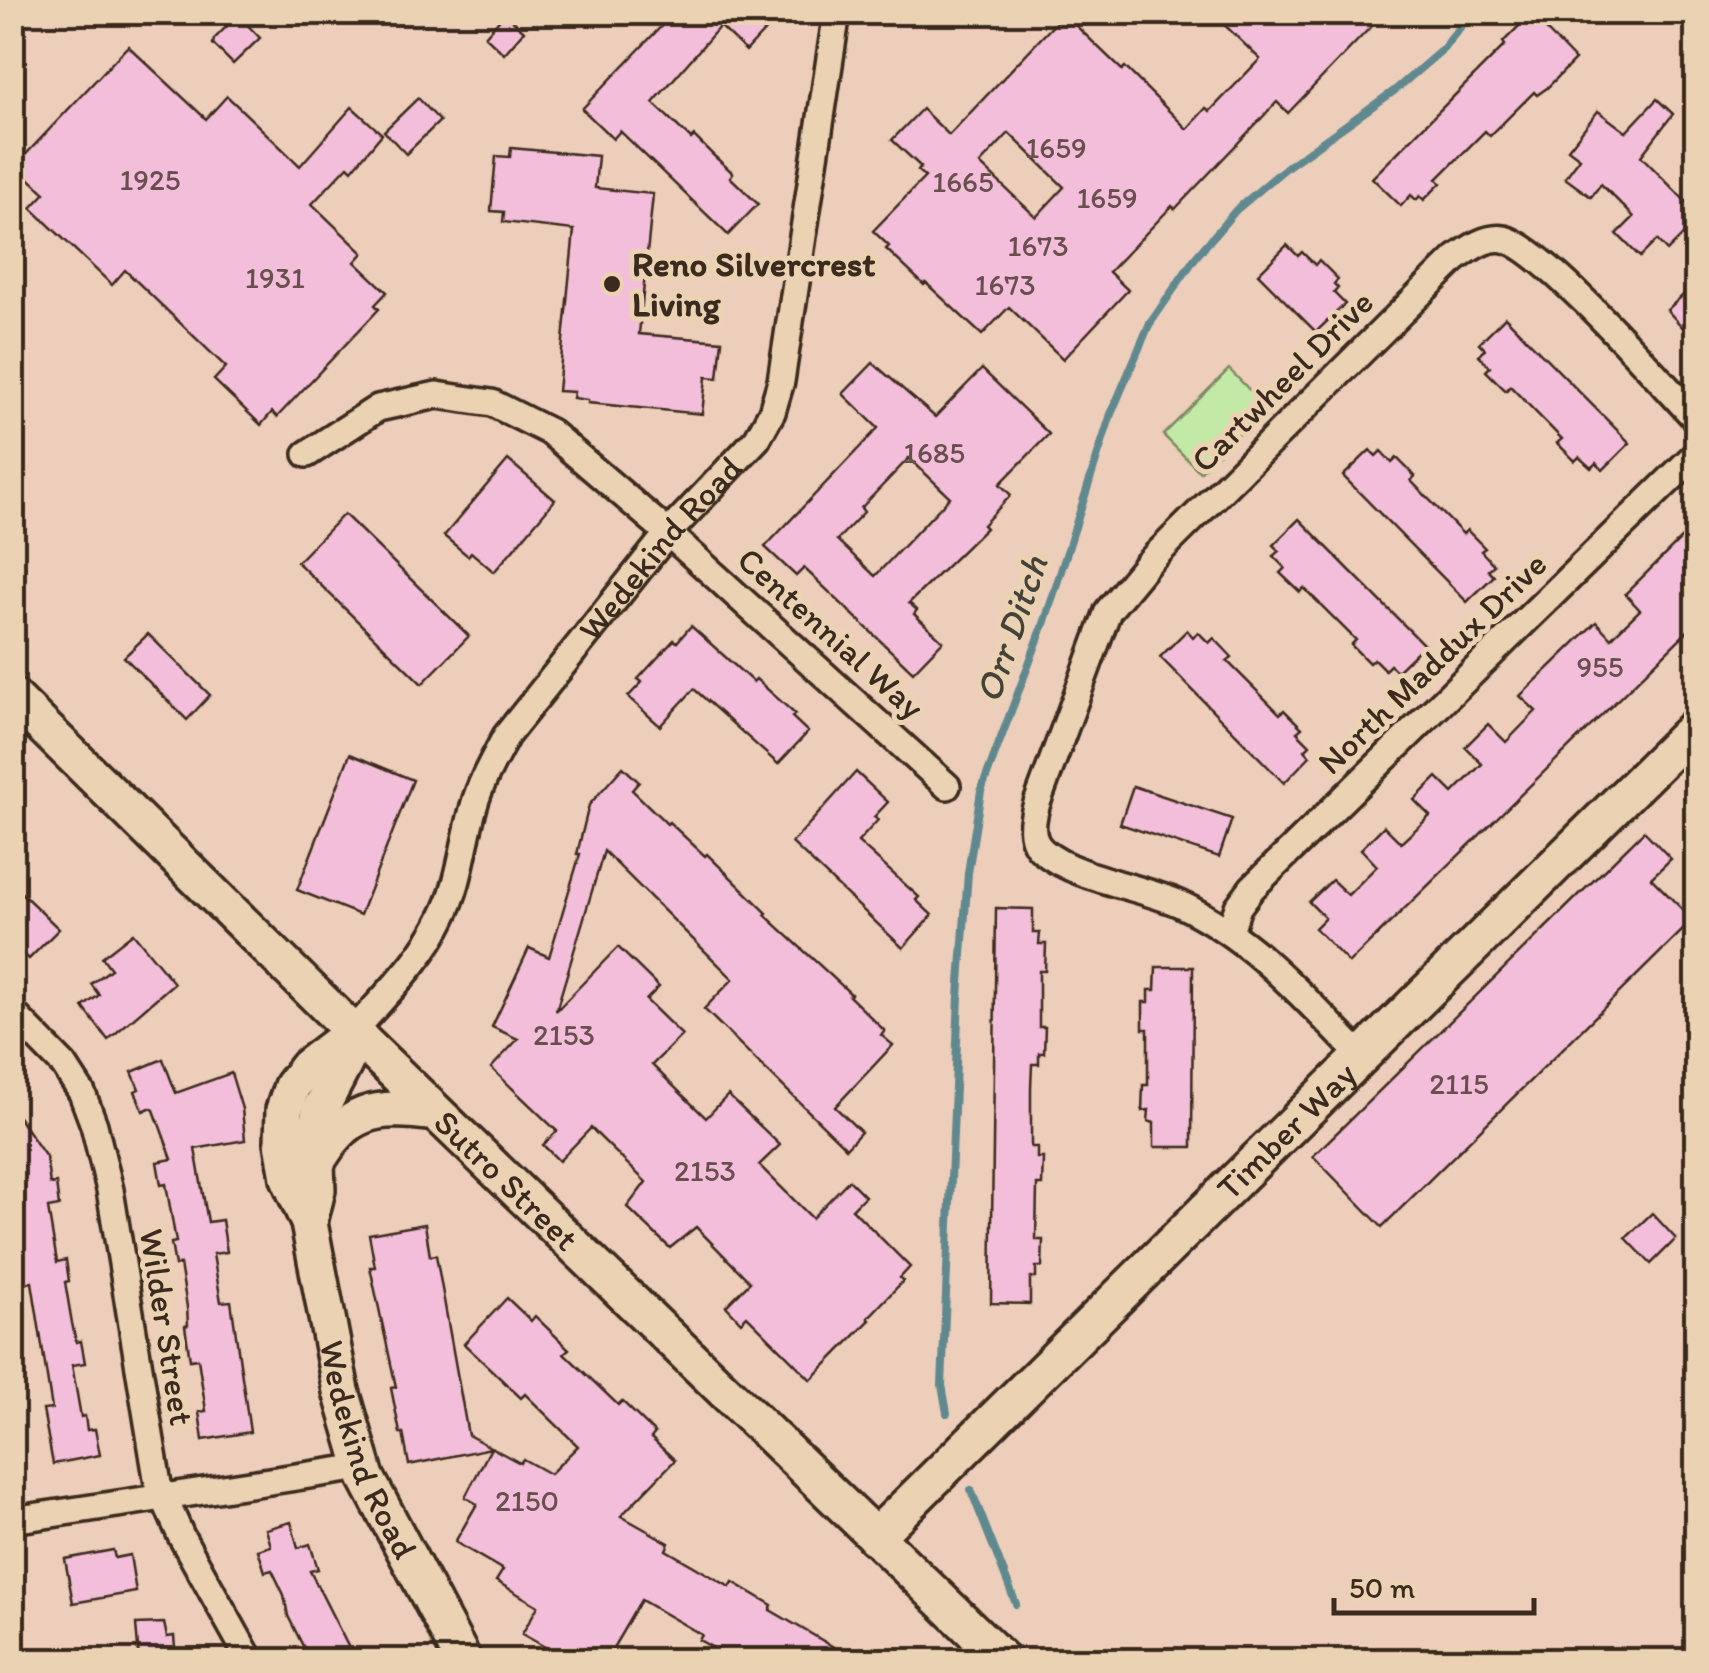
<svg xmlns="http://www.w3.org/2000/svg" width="1709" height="1673" viewBox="0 0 1709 1673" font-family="Itim,sans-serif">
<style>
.green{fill:#c2eaa6;stroke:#7e8a62;stroke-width:2.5}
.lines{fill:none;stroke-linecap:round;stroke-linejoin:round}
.stream{stroke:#61898f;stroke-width:8}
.building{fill:#f3bed9;stroke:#3b2a1e;stroke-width:2.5;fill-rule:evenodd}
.street-casing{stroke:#3b2a1e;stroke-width:32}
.secondary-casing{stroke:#3b2a1e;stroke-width:42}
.street{stroke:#ebd2b3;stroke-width:25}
.secondary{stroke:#ebd2b3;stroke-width:35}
.poi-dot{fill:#3b2a1e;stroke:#ebd2b3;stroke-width:4}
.labels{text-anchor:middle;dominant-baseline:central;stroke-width:10;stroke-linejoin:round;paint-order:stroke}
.number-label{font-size:30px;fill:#694f4d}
.poi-label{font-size:35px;font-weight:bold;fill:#3b2a1e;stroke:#ebd2b3;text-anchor:start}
.street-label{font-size:35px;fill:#3b2a1e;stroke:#ebd2b3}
.water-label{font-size:38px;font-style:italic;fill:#45423a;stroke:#ebd2b3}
</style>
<rect width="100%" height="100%" fill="#edcebb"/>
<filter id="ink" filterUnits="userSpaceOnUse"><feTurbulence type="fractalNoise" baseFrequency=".01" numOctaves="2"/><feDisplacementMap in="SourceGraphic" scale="20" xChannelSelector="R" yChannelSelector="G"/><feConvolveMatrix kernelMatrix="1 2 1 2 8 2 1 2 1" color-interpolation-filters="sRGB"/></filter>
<g filter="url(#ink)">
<path class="green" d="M1229,369L1266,407L1200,472L1163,435Z"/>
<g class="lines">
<g class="stream">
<path d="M947,1413L942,1385L959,996L968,873L981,791L1045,621L1111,414L1149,325L1195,258L1236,210L1288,166L1394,91L1443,49L1472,12"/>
<path d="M971,1490L1016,1604"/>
</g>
</g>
<g class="building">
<path d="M675,12H759L771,24L746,51L720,26L653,103L691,139L694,136L713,155L733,173L730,177L758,204L728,235L620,131L613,139L582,109Z"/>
<path d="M1211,12H1385L1288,113L1277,102L1175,209L1172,206L1109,272L1128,290L1063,359L1009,307L982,335L926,283L924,285L886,249L889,246L873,231L925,177L918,171L921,167L892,140L922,109L949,135L1064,14L1122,70L1125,67L1187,129L1206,108L1210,111L1260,59ZM1009,133L1064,187L1036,217L980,164Z"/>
<path d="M505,13L524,31L504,54L485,36Z"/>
<path d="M1531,14L1575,60L1547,88L1537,95L1534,92L1490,136L1485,131L1437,179L1441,183L1424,200L1420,196L1416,200L1411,195L1401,206L1372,178L1505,45L1503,42Z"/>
<path d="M238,15L260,38L233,64L213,44L214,39Z"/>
<path d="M128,46L206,119L227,96L300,166L352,107L382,134L352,170L348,166L312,204L363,253L355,262L387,292L375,305L379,309L277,417L272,412L261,425L214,380L226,367L125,270L112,285L31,208L45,193L15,166Z"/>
<path d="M418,98L440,121L406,154L384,131Z"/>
<path d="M1657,99L1673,114L1641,156L1696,212V222L1667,251L1657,240L1640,257L1617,234L1634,217L1601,184L1591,197L1565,178L1580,158L1568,149L1598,111L1626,132Z"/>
<path d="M511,148L598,156L595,188L653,194L639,334L722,341L718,378L706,377L702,414L588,403V400L573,398L574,392L558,391L574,230L503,222L504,212L491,211L496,156L510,157Z"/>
<path d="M1287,245L1298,256L1302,252L1315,265L1319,260L1338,279L1334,284L1338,288L1334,293L1345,304L1316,332L1258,274Z"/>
<path d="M1696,283V342L1667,310Z"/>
<path d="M1505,317L1630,443L1603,470L1596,463L1591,468L1579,457L1575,461L1557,443L1562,439L1510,386L1506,391L1486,371L1490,367L1479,355L1485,349L1479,343Z"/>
<path d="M873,363L935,417L982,369L1049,434L1000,484L1011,495L983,525L986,528L909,603L917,610L914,614L943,641L913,672L804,568L796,576L765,547L878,428L843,394ZM909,458L950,497L875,576L837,540L864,512L861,508Z"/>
<path d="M1370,450L1376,456L1381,451L1392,463L1397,458L1415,476L1411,481L1463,534L1467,530L1485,548L1481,551L1494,565L1488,570L1494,576L1467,602L1343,476Z"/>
<path d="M508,460L555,500L494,572L471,552L468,556L444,536Z"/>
<path d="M344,514L469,636L422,684L297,562Z"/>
<path d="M1299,519L1424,645L1397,671L1390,665L1385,670L1374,659L1369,663L1351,645L1356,640L1304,588L1300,592L1280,573L1285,568L1273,556L1279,551L1273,545Z"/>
<path d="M1696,524V623L1349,963L1315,928L1325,918L1309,902L1332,880L1348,895L1377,866L1361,849L1384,826L1401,843L1430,816L1414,800L1437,777L1453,793L1482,764L1465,747L1488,724L1506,742L1536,711L1520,696L1596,622L1611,638L1640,610L1625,594Z"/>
<path d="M691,626L753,682L756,679L795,714L792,717L808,732L778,764L694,689L660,726L628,697L642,682L638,679L674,640L677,642Z"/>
<path d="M1187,630L1193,637L1198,632L1209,643L1214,638L1232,657L1227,661L1280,714L1284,710L1302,728L1297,732L1310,745L1305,750L1310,756L1284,783L1160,657Z"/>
<path d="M148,634L210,695L187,720L124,657Z"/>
<path d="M350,754L413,780L360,915L297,890Z"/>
<path d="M623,767L639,782L632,790L667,824L669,822L705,856L707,854L767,913L765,915L851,994L849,996L885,1031L881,1035L893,1045L835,1107L861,1132L846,1148L704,1009L733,979L604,851L556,1011L618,947L659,987L646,1000L682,1035L652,1065L706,1118L728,1095L780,1145L759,1165L812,1218L849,1180L865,1196L852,1209L910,1267L900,1278L903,1281L868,1318L870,1320L811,1380L747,1316L741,1322L726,1306L750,1282L696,1227L670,1248L627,1207L646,1182L591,1128L559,1161L543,1145L557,1131L491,1068L518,1039L492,1027L529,948L549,957L580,854H577L589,805Z"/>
<path d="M856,772L888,802L874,817L878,820L858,842L919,897L916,900L932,915L903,948L792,843Z"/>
<path d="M1133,786L1232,819L1219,857L1120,824Z"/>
<path d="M1644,831L1671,859L1651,878L1693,920L1382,1227L1313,1156Z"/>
<path d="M12,884L59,929L29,959L12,943Z"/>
<path d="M996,908L1033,909V933H1040L1039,944H1046L1045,971H1039V1027H1045L1044,1053H1039V1064H1032L1031,1088V1147H1037V1158H1043L1042,1185H1037L1036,1240H1043L1042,1267H1036V1278H1030V1304L991,1303Z"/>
<path d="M133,933L174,983L108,1040L83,1007L99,995L91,984L111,969L102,957Z"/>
<path d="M1156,967H1193L1192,1147H1154V1123L1148,1121L1149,1110L1142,1111L1143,1085H1148V1029H1143V1002H1149V990H1155Z"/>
<path d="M163,1059L176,1093L231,1073L242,1109L245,1140L195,1149L208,1222L222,1220L227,1252L213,1254L221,1302L231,1301L250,1432L203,1440L199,1412L206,1411L198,1359L190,1360L185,1326L188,1325L187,1307L180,1264L175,1266L171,1243L176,1242L166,1184L161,1185L157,1162L172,1159L154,1110L150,1108L143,1111L135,1091L139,1089L132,1072Z"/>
<path d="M12,1108L46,1157L50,1184L56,1183L59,1206L48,1208L57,1262L66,1260L69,1281L65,1282L72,1323L76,1342L81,1341L85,1363L72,1365L81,1417L85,1416L87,1430L95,1429L100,1455L53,1464L43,1410L52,1409L32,1282L20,1284L12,1239Z"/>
<path d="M1652,1213L1676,1239L1651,1264L1626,1238Z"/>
<path d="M425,1224L430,1256L436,1255L468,1435L520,1463L523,1459L550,1474L578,1446L525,1394L521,1398L464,1344L507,1298L531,1321L535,1316L569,1349L564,1353L618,1405L622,1401L655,1433L651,1438L675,1460L621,1516L669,1543L666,1550L730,1587L733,1582L772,1605L770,1610L856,1660H735L699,1640L702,1635L641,1600L606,1660H568L522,1634L538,1606L496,1581L503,1570L455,1542L477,1504L465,1497L491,1448L409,1465L403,1433H400L391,1388L396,1387L370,1267H375L369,1234Z"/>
<path d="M291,1522L298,1548L310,1544L318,1569L310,1571L355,1660H310L288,1616L284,1595L272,1570L265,1572L258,1550L271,1546L266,1529Z"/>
<path d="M113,1550L115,1558L130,1555L136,1592L73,1603L65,1559Z"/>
<path d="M164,1623L167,1637L174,1636L176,1660H139L136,1624Z"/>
</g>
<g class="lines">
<g class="street-casing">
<g id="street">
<path d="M307,454L378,408L437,395L492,403L550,432L668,533L947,786"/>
<path d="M1230,931L1238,907L1252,888L1696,454"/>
<path d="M12,1012L64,1065L82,1093L94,1125L110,1190L158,1484L181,1536L250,1660"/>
<path id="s1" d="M353,1032C384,996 422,961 443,917C461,882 463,843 474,806C481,781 494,759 506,736L668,533L757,439L772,412L781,381L837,12"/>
<path d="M1361,1056C1305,999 1254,939 1180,904C1142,887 1075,878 1044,852C1028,840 1032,820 1037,803L1108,611L1147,564L1455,259C1469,249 1486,236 1504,239C1543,247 1662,383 1696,419"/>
<path d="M12,1520L362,1467"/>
</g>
</g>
<g class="secondary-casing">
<g id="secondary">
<path id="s2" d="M12,696L353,1032L1003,1660"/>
<path id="s3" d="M353,1032L307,1067L292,1086L284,1110L283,1142L289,1178L309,1223L341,1391L366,1477L463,1660"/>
<path d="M315,1165C347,1109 374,1105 436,1113"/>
<path d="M309,1222L317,1190L315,1138L320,1110L345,1062L353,1032"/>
<path id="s4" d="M875,1537L1696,726"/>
</g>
</g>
<use href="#street" class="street"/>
<use href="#secondary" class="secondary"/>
</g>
</g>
<circle class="poi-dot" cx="612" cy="284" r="10"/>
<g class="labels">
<g class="number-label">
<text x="1056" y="147">1659</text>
<text x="150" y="179">1925</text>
<text x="963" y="181">1665</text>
<text x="1107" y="197">1659</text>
<text x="1038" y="245">1673</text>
<text x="275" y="277">1931</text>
<text x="1005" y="284">1673</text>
<text x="934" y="452">1685</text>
<text x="1600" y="666">955</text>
<text x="564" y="1034">2153</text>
<text x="1459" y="1083">2115</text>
<text x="705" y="1170">2153</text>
<text x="527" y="1500">2150</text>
</g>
<g class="poi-label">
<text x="632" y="264">Reno Silvercrest<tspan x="632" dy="40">Living</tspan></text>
</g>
<g class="street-label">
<text transform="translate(1282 381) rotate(-45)">Cartwheel Drive</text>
<text stroke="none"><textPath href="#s1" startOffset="582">Wedekind Road</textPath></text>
<text transform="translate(831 633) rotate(42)">Centennial Way</text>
<text transform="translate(1432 663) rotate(-44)">North Maddux Drive</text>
<text stroke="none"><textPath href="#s4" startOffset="578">Timber Way</textPath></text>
<text stroke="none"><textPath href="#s2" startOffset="692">Sutro Street</textPath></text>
<text transform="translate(167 1327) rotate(81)">Wilder Street</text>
<text stroke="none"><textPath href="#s3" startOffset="460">Wedekind Road</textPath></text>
</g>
<g class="water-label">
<text transform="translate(1011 629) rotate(-71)">Orr Ditch</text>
</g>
</g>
<rect width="1709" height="1673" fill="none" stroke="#ebd2b3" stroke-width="50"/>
<rect x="25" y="25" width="1659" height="1623" fill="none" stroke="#3b2a1e" stroke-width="4" filter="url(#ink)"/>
<path d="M1334 1598v15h200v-15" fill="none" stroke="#3b2a1e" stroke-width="5"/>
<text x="1349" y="1598" font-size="30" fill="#3b2a1e" stroke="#ebd2b3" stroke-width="8" paint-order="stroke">50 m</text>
</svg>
